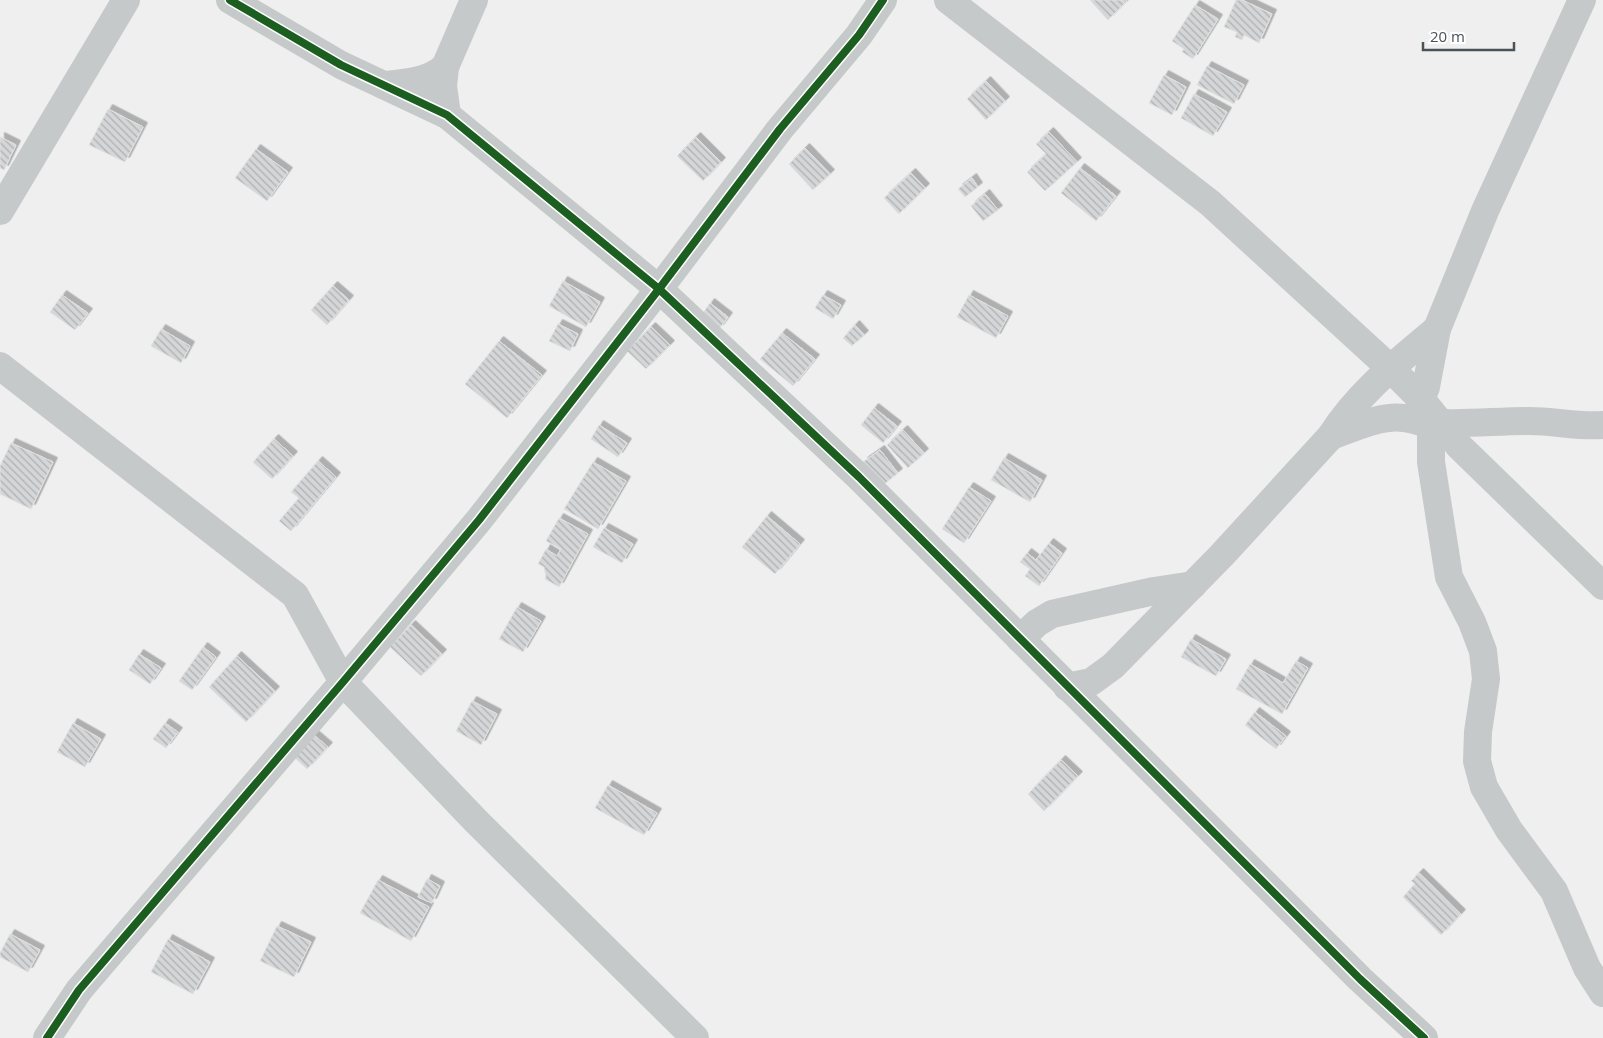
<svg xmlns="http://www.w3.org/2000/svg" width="1603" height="1038" viewBox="0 0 1603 1038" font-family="'Open Sans',sans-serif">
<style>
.building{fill:url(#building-back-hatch);stroke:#e0e1e1;filter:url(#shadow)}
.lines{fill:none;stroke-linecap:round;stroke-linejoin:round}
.street{stroke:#c6c9ca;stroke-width:28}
.cycleway-casing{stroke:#fff;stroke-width:11}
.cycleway{stroke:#1b5e20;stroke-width:8}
</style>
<defs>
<pattern id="building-back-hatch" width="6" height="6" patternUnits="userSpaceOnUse" patternTransform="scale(1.25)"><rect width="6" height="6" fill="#d5d6d8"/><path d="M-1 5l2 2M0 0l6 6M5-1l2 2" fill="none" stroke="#afb0b2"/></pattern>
<filter id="shadow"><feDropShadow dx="4.5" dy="-4.5" stdDeviation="0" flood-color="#0004"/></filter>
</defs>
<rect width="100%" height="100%" fill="#efefef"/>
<g class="building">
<path d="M1090,0H1126L1127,1L1108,20Z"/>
<path d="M1236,0H1242L1272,14L1259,43L1244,35L1242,40L1235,37L1237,32L1224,27Z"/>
<path d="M1195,5L1218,19L1193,59L1182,52L1184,49L1172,41Z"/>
<path d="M1207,66L1244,85L1234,104L1197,85Z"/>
<path d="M1164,75L1186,87L1172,115L1149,103Z"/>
<path d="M986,81L1005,101L986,120L967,99Z"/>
<path d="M1194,94L1227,112L1213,136L1181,118Z"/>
<path d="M108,109L143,127L125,162L89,145Z"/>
<path d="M1049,132L1077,162L1045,191L1027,172L1046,154L1036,144Z"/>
<path d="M0,137L16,145L4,170L0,168Z"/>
<path d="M696,137L721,162L703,181L677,156Z"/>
<path d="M805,148L830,174L813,190L789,164Z"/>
<path d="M256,149L288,172L267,201L235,178Z"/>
<path d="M1080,168L1116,196L1096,221L1061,193Z"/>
<path d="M911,173L925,188L899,214L884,198Z"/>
<path d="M972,178L978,187L965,197L958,189Z"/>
<path d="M985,194L998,210L983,221L971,206Z"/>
<path d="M563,281L600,302L586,327L549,306Z"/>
<path d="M333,286L349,300L327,325L311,310Z"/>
<path d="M62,295L88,313L75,330L50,312Z"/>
<path d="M823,295L841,305L833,319L815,308Z"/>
<path d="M969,295L1008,316L996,338L957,317Z"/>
<path d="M710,303L728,317L719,329L701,316Z"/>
<path d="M558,324L578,334L570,351L549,341Z"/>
<path d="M855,325L864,335L852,346L843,338Z"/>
<path d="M651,327L670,345L646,369L627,351Z"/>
<path d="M161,329L190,346L181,363L151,346Z"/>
<path d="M782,333L815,359L793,386L760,359Z"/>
<path d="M499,341L542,375L507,418L465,384Z"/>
<path d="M874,408L897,426L883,443L861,425Z"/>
<path d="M599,425L627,443L618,457L591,439Z"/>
<path d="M903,430L924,453L908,468L887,445Z"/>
<path d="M274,439L293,456L272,479L253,462Z"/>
<path d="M11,443L53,462L31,509L0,494V466Z"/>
<path d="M880,450L898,473L882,486L863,462Z"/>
<path d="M1004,458L1042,480L1030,502L991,480Z"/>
<path d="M318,461L336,477L291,531L279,521L299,498L291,492Z"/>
<path d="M593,462L626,481L598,529L564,509Z"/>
<path d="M969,487L991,501L964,543L942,529Z"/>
<path d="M767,516L800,544L775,574L742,547Z"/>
<path d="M559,518L588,534L559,587L545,579L546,576L544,567L538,564L546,549L557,556L561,549L546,541Z"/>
<path d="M604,528L633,544L622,563L593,547Z"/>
<path d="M1049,543L1062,553L1039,586L1025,576L1030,569L1020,562L1027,553L1036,560Z"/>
<path d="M517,607L541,621L523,652L499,639Z"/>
<path d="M411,625L442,654L421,676L390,647Z"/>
<path d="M1191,639L1226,659L1216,676L1181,657Z"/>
<path d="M203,647L216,657L192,690L179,681Z"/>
<path d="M139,654L161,668L150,684L129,670Z"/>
<path d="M237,656L275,691L246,722L209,687Z"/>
<path d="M1296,661L1308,668L1282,714L1236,689L1250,664L1283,683Z"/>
<path d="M472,701L497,714L481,745L456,731Z"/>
<path d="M1255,712L1286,736L1276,749L1245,725Z"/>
<path d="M73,723L101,739L85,767L57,752Z"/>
<path d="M165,723L178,732L166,748L153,739Z"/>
<path d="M314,735L328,747L307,769L294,757Z"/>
<path d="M1061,760L1078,776L1044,811L1028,794Z"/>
<path d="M608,785L657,813L644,835L595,808Z"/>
<path d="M1419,873L1461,914L1441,935L1403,897L1415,884L1411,881Z"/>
<path d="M427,879L440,886L432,903L418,897Z"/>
<path d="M378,880L429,907L411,941L360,913Z"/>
<path d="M277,926L311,942L294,977L260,961Z"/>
<path d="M10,934L40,950L28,972L0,957V953Z"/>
<path d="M168,939L210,962L193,994L151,972Z"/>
</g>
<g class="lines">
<g class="street">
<path d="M230,0L341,65L447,115L659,289L859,477L1360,979L1424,1038"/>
<path d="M948,0L1210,203L1390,368L1421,399L1459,446L1603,586"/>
<path d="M384,85C406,83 427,82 445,67"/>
<path d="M447,115L443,86L445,67L474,0"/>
<path d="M0,211L126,0"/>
<path d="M0,366L295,595L343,682L475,820L695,1038"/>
<path d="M1421,399L1426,387L1437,329L1485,211L1582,0"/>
<path d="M1431,412V462L1449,577L1472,622L1483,651L1486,679L1478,732L1477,761L1484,787L1509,830L1554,891L1587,968L1603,993"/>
<path d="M1441,423C1471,424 1500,421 1530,421C1555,421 1578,427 1603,425"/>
<path d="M1331,436C1354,428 1380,415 1404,418C1413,419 1422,422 1430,425"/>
<path d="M1020,639L1037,623L1052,614L1154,591L1193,585"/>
<path d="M1067,687L1091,682L1113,666L1222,555L1331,436C1358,393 1399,361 1437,329"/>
<path d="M47,1038L79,990L343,682L479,520L659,289L780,129L859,35L883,0"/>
</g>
<g class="cycleway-casing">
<g id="cycleway">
<path d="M230,0L341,65L447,115L659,289L859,477L1360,979L1424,1038"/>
<path d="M47,1038L79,990L343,682L479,520L659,289L780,129L859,35L883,0"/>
</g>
</g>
<use href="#cycleway" class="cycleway"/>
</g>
<path d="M1423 42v8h91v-8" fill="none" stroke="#485258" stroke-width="2.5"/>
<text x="1430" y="42" font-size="15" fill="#485258" stroke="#ffffff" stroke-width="4" paint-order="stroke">20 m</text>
</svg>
